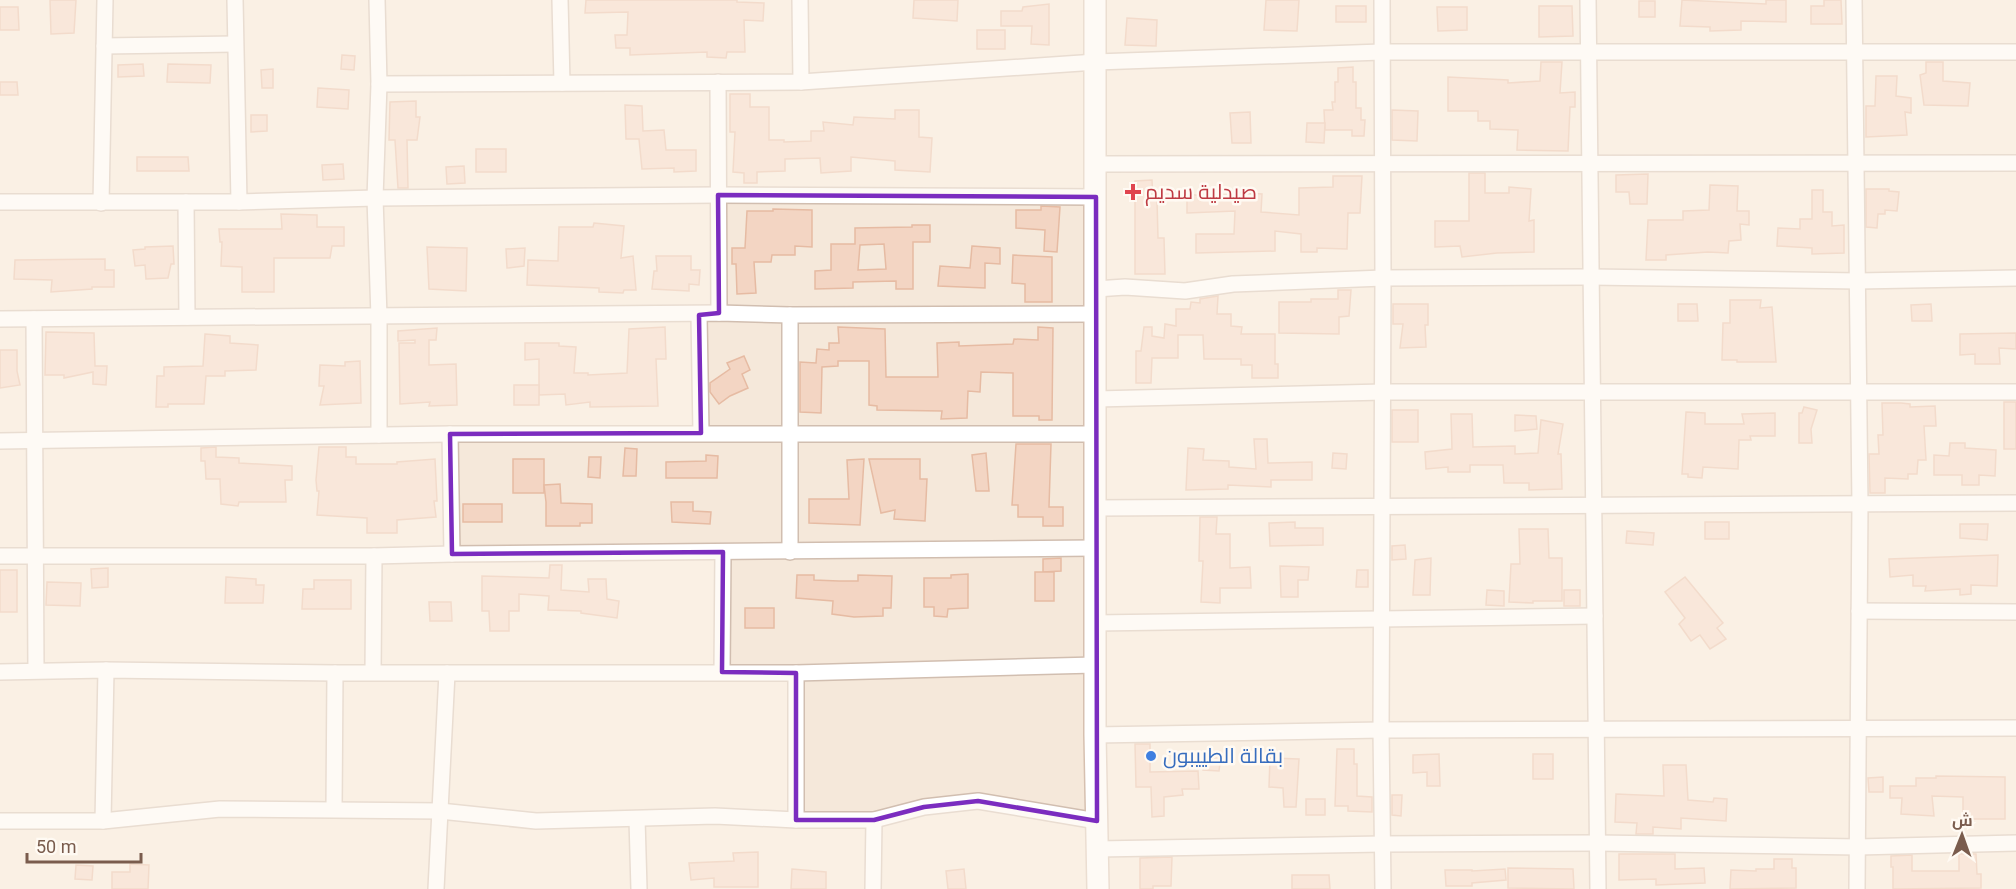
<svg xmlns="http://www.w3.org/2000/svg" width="2016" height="889" viewBox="0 0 2016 889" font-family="Roboto,Cairo,sans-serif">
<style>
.residential{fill:#f5e8da}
.building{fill:#f3d5c3;stroke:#e6bba3;stroke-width:1.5;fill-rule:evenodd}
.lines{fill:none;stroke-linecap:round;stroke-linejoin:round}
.street-casing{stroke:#d1beb0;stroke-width:18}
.secondary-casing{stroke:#d6c0b0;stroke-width:24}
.street{stroke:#fff;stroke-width:15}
.secondary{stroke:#fff;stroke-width:21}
.marked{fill:none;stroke:#7b2cbf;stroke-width:4.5;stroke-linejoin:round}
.health-dot{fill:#e0444e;stroke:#fffaf3;stroke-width:2}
.shop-dot{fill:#3f7fe0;stroke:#fffaf3;stroke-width:2}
.labels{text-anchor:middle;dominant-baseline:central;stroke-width:5;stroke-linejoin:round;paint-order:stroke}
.health-label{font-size:21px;fill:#be3a42;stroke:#fffaf3;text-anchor:start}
.shop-label{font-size:21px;fill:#366cbe;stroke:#fffaf3;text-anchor:start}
</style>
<rect width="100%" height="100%" fill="#fdf6ec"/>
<rect class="residential" x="0" y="0" width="2016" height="889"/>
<g class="building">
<path d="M50,0H76L74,33L51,34Z"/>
<path d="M586,0H737V2L764,3L763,21L744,20L745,52H727L726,58L707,57V52L630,55V48H616L615,35H627L628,12L585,13Z"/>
<path d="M914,0H958L957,21L913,18Z"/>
<path d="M1266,0H1299L1297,31L1264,30Z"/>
<path d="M1682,0L1766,4V0H1786V22L1741,21V30L1710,31V27L1680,26Z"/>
<path d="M1824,0H1841L1842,24H1811V6H1824Z"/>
<rect x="1639" y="1" width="16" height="16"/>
<path d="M1049,4V45L1031,44L1032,26H1001V11H1022L1023,7Z"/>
<rect x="1336" y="6" width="30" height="16"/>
<path d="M1539,6H1572L1573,36L1539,37Z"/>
<path d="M0,7H18L19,30H0Z"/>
<path d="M1437,7H1467V30L1438,31Z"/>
<path d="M1127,18L1157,20L1156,46L1125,45Z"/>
<rect x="977" y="30" width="28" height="19"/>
<path d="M342,55L355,56L354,70L341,69Z"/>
<path d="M1541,62H1562L1560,93L1575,92V107H1570L1568,151L1517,150L1518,130L1490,129V121H1478V111H1448V77L1508,80V83L1540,81Z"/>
<path d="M1926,62H1943V81L1970,83L1968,106L1924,105L1920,75L1926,73Z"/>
<path d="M143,64L144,76L118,77V65Z"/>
<path d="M168,64L211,65L210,83L167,82Z"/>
<path d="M1353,67V82H1356V108H1361V120H1365L1364,136H1352V130H1325L1324,110H1333L1332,102H1335V82H1338V68Z"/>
<path d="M273,69V88H262L261,70Z"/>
<path d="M1876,76H1897L1896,96L1911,98V113L1905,112L1907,135L1866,137V106H1875Z"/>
<path d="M0,82H17L18,95H0Z"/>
<path d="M318,88L349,90L348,109L317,107Z"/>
<path d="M730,94H750V107H769V140H784V142L811,141V131H824L823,122L853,125L854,117L895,119V110H919V137L932,138L930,172L895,170V161L851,157V171L821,173L820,158L785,159V171L757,172V183H744V173L733,172L735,132H730Z"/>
<path d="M416,101V117H420L417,140H407L408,188H398L395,140H389L390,102Z"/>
<path d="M625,105L642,106L643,131L664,130L666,150H696V171L674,172V168L642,169L639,139H626Z"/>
<path d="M1392,110L1418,111L1417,141L1392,140Z"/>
<path d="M1250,112L1251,143H1232L1230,113Z"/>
<path d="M251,115H267V131L251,132Z"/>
<path d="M1307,123H1325L1324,143L1306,142Z"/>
<rect x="476" y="149" width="30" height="23"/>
<path d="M137,157H188L189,171H137Z"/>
<path d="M343,164L344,179L323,180L322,165Z"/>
<path d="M464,166L465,183L447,184L446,167Z"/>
<path d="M1469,173H1485V193H1509V187L1531,189L1529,221L1534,220V252L1497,253L1462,257L1460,246L1435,247V221H1469Z"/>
<path d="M1648,174L1647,204H1630L1629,192H1616V175Z"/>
<path d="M1333,176H1362L1360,213H1348L1347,249L1317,248V252H1301V234L1275,231V251L1196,253V234H1234L1235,211L1187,213V194L1204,196L1232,195V192L1262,194L1261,212L1299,215V188L1333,187Z"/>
<path d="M1152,180L1153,200H1157L1158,238H1164L1165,274H1135V181Z"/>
<path d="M1710,185L1738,186L1737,211H1749V225L1740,224L1741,240L1729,241L1728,253L1708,252L1666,255V260H1646L1648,220H1683V211L1709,210Z"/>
<path d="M1866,189H1889V191L1899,192L1897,211L1885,210V214H1878L1877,228L1866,227Z"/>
<path d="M1812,190H1823V212H1832V226L1844,225V253L1812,254V248L1777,246L1778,228L1800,229V219H1812Z"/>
<path d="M1041,206L1060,207L1057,252L1044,251L1045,230L1016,228V210H1041Z"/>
<path d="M773,209L812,210V247L795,246V255H772L771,262H754L756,293L737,294L736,264H732V248H745L747,211H773Z"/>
<path d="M281,214L317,215V227H344V246H332L330,258H274V292H242V267L221,266L222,242H220L219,229H282Z"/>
<path d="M594,223L624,226L621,258L633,256L636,290H624L623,293L599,292V288L527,285L528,260L558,261L559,227H593Z"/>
<path d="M912,225H930V242H913V289H896V281L853,282V288L815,289V271L831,270V244H855V228L912,227ZM884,244L886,269L858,270L860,245Z"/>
<path d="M173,246L174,264H171L168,278L146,279L145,265L135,266L133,250L145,249V247Z"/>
<path d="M972,246L1000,248V264L985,263V288L938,286L940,266L970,268Z"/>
<path d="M427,247L467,248L466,291L429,289Z"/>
<path d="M525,248L524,266L507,268L506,249Z"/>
<path d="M1013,255L1052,257V302H1025V284L1012,283Z"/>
<path d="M656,256H691V270H700L699,285L689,284V291L652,289L654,271H657Z"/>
<path d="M105,259V270H114V287H92V289L51,292L52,280L14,279L15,260Z"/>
<path d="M1338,290H1351L1349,316L1339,317V334L1279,333V302H1311V299H1338Z"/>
<path d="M1218,296L1217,314H1231V326L1242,327L1241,334H1275V364H1278V378H1252V365H1241V359H1204L1203,335H1178V358H1152L1151,383H1136V351H1141L1144,327H1152V336L1164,338L1165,324L1176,326V309H1190L1191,302L1200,303V299Z"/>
<path d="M1730,300H1761L1760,308L1772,307L1776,362H1737V360H1722L1723,323H1730Z"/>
<path d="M1393,304H1428V325H1425L1426,347L1400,348L1403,324H1393Z"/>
<path d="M1678,304H1697L1698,321H1678Z"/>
<path d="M1931,304L1932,321H1912L1911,305Z"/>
<path d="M665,327L666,359H656L658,406L590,407V402L566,405L565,394L539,395V359L525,360V343H559V346L576,347L574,373H588V375L627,373L629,329Z"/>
<path d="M838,327L885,329L886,377H938L937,343L959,342V346L1013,344L1014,339L1038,340V327L1053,328L1052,420H1039V416H1013V373L981,372L980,392L968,391L967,418L941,419L942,411L877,410V406L869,405V361H838V366L822,367L821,413L800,412V362L816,363L817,349L829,350V343H839Z"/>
<path d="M437,328L436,340H429V365L456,364L457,405L429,406L430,402L400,404L399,343H415V340L398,341V331Z"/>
<path d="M46,332L94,333L95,366H107L106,385L93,384V372L64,378V375H45Z"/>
<path d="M2016,333V349L1999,348L2000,364H1975V354L1960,355V334Z"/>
<path d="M205,334L230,336V343L258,345L256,370L225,371V376H206L204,404H168V407H156L157,376H164V367L203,366Z"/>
<path d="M0,350H17V371L20,385L0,388Z"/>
<path d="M744,356L750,370L742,374L748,388L730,396L719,404L710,392V383L730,369L727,363Z"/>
<path d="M360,361L361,403L320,405L324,386H319L320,365L345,366V362Z"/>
<rect x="514" y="385" width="25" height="20"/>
<rect x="2004" y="402" width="12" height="47"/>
<path d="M1882,403H1901L1910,404V407L1935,406L1936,426H1924L1926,460H1918L1917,474H1908V479L1885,478V493H1870L1869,454H1879L1878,435H1883Z"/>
<path d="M1804,407L1817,410L1811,429L1812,443H1799V413H1802Z"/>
<rect x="1392" y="410" width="26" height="32"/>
<path d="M1686,412L1705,413V424H1744L1742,414L1775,413V436H1750L1751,440H1739L1738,469L1703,467L1702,478L1688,477V474H1682Z"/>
<path d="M1451,414H1472L1473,447L1515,446V454L1538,453L1541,420L1563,424L1558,454H1561L1562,489L1529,490V483H1504L1503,465H1470V472H1448V467L1426,469L1425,452L1452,449Z"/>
<path d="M1515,415L1536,416L1537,429L1515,431Z"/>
<path d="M1254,439H1267L1268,463L1312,462V480H1271V487L1228,485V489L1186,490L1188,448L1204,449L1203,460L1229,461V467L1256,469Z"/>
<path d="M1950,443H1965V448L1996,450L1995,476L1979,475V485H1962V475H1934V455L1949,456Z"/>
<path d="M1016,444H1051L1049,507H1063V526H1043V517H1018V505H1012Z"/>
<path d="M216,447V457L239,458V463L292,466V480H285L286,502H239L238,506L221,504L220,479H206L205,461H201V448Z"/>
<path d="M319,447H346V457H356V464H397V462L435,459L437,501H434L436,517L397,520V533H367V518L317,515L319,491H317L316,480Z"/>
<path d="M625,448L637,449L636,476H623Z"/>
<path d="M986,453L989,491H976L972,455Z"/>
<path d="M1333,453L1347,454L1346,469L1332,468Z"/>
<path d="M706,455L718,456L717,478H666V462L706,461Z"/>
<path d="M589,457H601L600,478L588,477Z"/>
<rect x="513" y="459" width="31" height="34"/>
<path d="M864,459L860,525L809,523V499H849L847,460Z"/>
<path d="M869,459H920V479H927L925,521L894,519L895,510L881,513Z"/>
<path d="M560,484L561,503L592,504V523H580V526H546V502L544,485Z"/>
<path d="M671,502H693V511L711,512L710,524L672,522Z"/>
<rect x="463" y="504" width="39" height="18"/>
<path d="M1200,517H1217L1216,534H1230V568L1250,567L1251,588H1220V603L1201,602L1203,561H1199Z"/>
<path d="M1295,522V528H1323V545L1270,546L1269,523Z"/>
<rect x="1705" y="522" width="24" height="17"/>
<path d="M1960,524H1988L1987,540L1960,538Z"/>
<path d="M1519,529H1548L1549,558H1562V601H1533V603L1509,602L1511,564H1520Z"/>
<path d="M1627,531L1654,533L1653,545L1626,543Z"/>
<path d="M1405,545L1406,559L1392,560V546Z"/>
<path d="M1998,555L1997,586L1971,585V594L1960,595V589L1925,591L1926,586H1913V575L1890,577L1889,559Z"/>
<path d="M1061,558V571L1043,572V559Z"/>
<path d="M1431,558L1430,595H1413L1415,560Z"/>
<path d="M550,565H562L561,590L589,592L588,579H606L607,599L619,601L617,618L581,613V611L548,610L549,596L519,594V611H509V631H490L489,611H482V576L549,578Z"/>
<path d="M1280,566L1309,567L1308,580H1298V597H1281Z"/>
<path d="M108,568V587L92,588L91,569Z"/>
<rect x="0" y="570" width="17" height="42"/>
<path d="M1357,570H1368V587H1356Z"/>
<rect x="1035" y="572" width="19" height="29"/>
<path d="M968,574V608L948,609L947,617L934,616V607H924V578H951V575Z"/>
<path d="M797,575H814V580L839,581H858V575L892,576L891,608H883V616L854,617L832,614L833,601L796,598Z"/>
<path d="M226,577L256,579V585H264L263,603H225Z"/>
<path d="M1685,577L1723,623L1717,628L1726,639L1710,649L1700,635L1691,641L1679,624L1685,618L1665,592Z"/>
<path d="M314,580H351V609H302L303,589H314Z"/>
<path d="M47,582L81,583L80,606L46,605Z"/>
<path d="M1487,590L1504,591V606L1486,605Z"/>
<rect x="1564" y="590" width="16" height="16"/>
<path d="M429,602H451L452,621H430Z"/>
<rect x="745" y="608" width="29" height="20"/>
<path d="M1135,744H1150V772L1198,771L1199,789H1182L1183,795L1164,797V816L1152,817L1151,787H1136Z"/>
<path d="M1337,749H1354V764H1357V796L1372,797V812L1348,811V806H1335Z"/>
<path d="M1204,754L1221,755L1219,771L1203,770Z"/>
<path d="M1439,754L1440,786H1427V772L1413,773V755Z"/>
<rect x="1533" y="754" width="20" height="25"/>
<path d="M1270,758L1299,759L1296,807H1284L1283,788L1269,787Z"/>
<path d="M1663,765H1686L1688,800L1713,802L1714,798L1727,799L1726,821L1681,818V829L1653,827V834H1636L1637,823L1615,822L1616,794L1664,796Z"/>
<path d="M1936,776L2005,777V819H1963V797L1932,796L1934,816L1901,814L1902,798H1890V786H1916V778H1936Z"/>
<path d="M1883,777V792H1869L1868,778Z"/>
<path d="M1392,795H1402L1401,816L1392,815Z"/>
<rect x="1306" y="799" width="19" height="16"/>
<path d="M758,852V887H714V878L691,880L689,863L734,861L733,853Z"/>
<path d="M1619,854H1675V869L1704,868L1705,883L1656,885V879L1619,880Z"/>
<path d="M1959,854H1976L1977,874H1981V888L1893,889V867H1891V856L1912,855V871H1959Z"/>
<path d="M1172,857L1171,886H1153V889H1140V858Z"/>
<path d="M1774,859H1792V868H1796V888L1730,889L1731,870L1756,871V869H1774Z"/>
<path d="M130,864L149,865L148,889H112V872H130Z"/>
<path d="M76,865L93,866L92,880L75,879Z"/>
<path d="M1508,868L1573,869L1574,889L1508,888Z"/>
<path d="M792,869L826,872V889H791Z"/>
<path d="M964,869L966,889H948L946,871Z"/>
<path d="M1505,869L1506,880L1472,883V886H1446L1445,870H1472V871Z"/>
<path d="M1292,875H1329L1330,889H1292Z"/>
</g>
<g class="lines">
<g class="street-casing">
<g id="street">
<path d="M235,0L239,202"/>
<path d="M377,0L379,84L375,198L379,317V435"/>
<path d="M560,0L562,83"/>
<path d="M800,0L801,82"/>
<path d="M1382,0L1383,278L1381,730L1383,889"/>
<path d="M1588,0L1598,889"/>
<path d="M1854,0L1860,504L1857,889"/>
<path d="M104,46L235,44"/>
<path d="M718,82L719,313"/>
<path d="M379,84L801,82L1096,62L1381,52H2016"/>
<path d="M1096,164L2016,163"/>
<path d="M0,202H239L375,198L718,195L1096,197"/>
<path d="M186,202L187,317"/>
<path d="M101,203L105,0"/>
<path d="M1096,289L1125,287L1185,291L1233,284L1383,278L1591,277L1858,281L2016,278"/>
<path d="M699,315L701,433"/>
<path d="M790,315V552"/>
<path d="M0,319L719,313L790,315L1097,314"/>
<path d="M34,319L36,670"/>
<path d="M1096,399L1383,392H2016"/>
<path d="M450,434L452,554"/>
<path d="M0,441L450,434H1095"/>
<path d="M1095,508L2016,503"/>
<path d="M0,556H374L452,554L1095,548"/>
<path d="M1859,611L2016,612"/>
<path d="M1095,623L1595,616"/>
<path d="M0,672L106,670L335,673H796L1095,665"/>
<path d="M373,672L374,556"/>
<path d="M722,672L723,552"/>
<path d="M1095,735L1381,730L2016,728"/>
<path d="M334,809L335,673"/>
<path d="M637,819L639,889"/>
<path d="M796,820V673"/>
<path d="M0,821H103L220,809L440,811L536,821L715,816L796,820H874L924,807L978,801L1097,821"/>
<path d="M103,821L106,670"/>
<path d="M1097,849L1382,844L1597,843L1858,847L2016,843"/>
<path d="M436,889L447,673"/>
<path d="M873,889L874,820"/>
</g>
</g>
<g class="secondary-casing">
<path id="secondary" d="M1095,0V735L1098,889"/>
</g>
<use href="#street" class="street"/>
<use href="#secondary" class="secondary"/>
</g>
<path d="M0 0H2016V889H0ZM718,195L1096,197L1097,821L978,801L924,807L874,820H796V673L722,672L723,552L452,554L450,434L701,433L699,315L719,313Z" fill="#fdf6ec" fill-opacity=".55" fill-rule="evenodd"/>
<path class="marked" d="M718,195L1096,197L1097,821L978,801L924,807L874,820H796V673L722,672L723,552L452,554L450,434L701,433L699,315L719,313Z"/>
<path class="health-dot" d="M1130 183h6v6h6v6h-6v6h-6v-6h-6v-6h6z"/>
<circle class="shop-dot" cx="1151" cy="756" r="6"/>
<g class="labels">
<g class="health-label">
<text x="1145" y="192">صيدلية سديم</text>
</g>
<g class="shop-label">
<text x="1163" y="756">بقالة الطييبون</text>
</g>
</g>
<g transform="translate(1962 835) rotate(1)" stroke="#fffaf3" stroke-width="4.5" paint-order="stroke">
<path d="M0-4.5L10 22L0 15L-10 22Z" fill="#7a5c4d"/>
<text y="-9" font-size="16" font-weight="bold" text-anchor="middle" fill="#7a5c4d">ش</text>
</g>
<path d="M27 853v9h114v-9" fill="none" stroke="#7a5c4d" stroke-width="3"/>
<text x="36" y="853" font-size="18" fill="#7a5c4d" stroke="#fffaf3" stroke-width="4.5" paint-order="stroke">50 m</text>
</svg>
